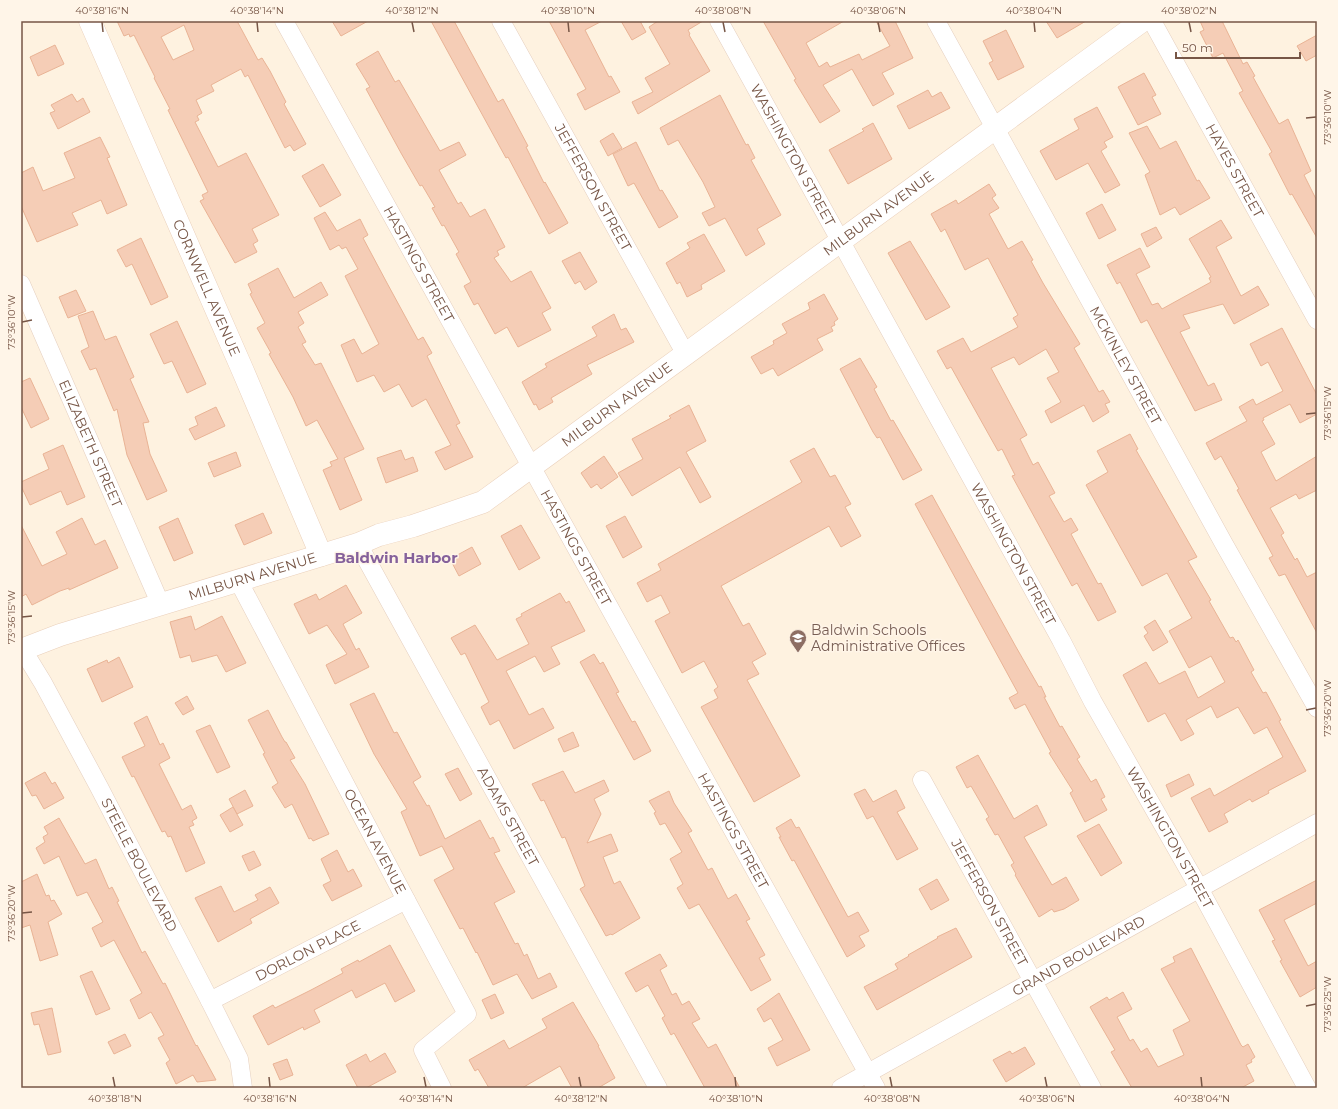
<svg xmlns="http://www.w3.org/2000/svg" width="1338" height="1109" viewBox="0 0 1338 1109" font-family="Montserrat,sans-serif">
<style>
.building{fill:#f5cdb6;stroke:#e9b395;fill-rule:evenodd}
.lines{fill:none;stroke-linecap:round;stroke-linejoin:round}
.street-casing{stroke:#e5cfbf;stroke-width:19}
.secondary-casing{stroke:#ead0bb;stroke-width:23}
.street{stroke:#fff;stroke-width:18}
.secondary{stroke:#fff;stroke-width:22}
.ticks{fill:none;stroke:#775646;stroke-width:1.5}
.labels{text-anchor:middle;dominant-baseline:central;stroke-width:3;stroke-linejoin:round;paint-order:stroke}
.street-label{font-size:14px;fill:#775646;stroke:#fff5e8}
.education-label{font-size:14px;fill:#785e54;stroke:#fff5e8;text-anchor:start}
.neighbourhood-label{font-size:15px;font-weight:bold;fill:#85619b;stroke:#fff5e8}
.neatline{fill:none;stroke:#775646;stroke-width:1.5}
.ticks-label{font-size:10px;text-anchor:middle;fill:#775646}
</style>
<rect width="100%" height="100%" fill="#fef2e0"/>
<g class="building">
<path d="M117,21H237L258,60L262,58L270,71L286,102L284,104L306,144L294,151L290,145L285,148L248,75L245,77L241,69L211,85L214,91L196,100L202,113L197,116L199,120L195,122L218,167L246,153L279,215L252,229L258,241L253,244L257,252L235,263L200,201L204,199L202,195L208,192L168,110L170,109L154,78L155,77L134,35L130,37L129,34L124,36ZM184,25L194,50L173,60L161,37Z"/>
<path d="M332,21H368L341,36Z"/>
<path d="M431,21H454L498,102L503,99L528,146L526,147L544,183L545,182L568,223L549,234L508,157L506,158Z"/>
<path d="M549,21H602L585,30L609,77L611,76L620,92L585,110L577,94L586,89Z"/>
<path d="M621,21H640L646,32L632,40Z"/>
<path d="M658,21H703L688,30L690,34L689,35L710,71L638,114L632,102L653,92L645,78L670,64L649,27Z"/>
<path d="M763,21H844L806,43L819,67L827,62L830,67L859,54L862,60L890,46L876,21H895L913,58L882,73L894,94L873,106L852,69L823,85L840,111L820,123L794,80L796,79Z"/>
<path d="M1046,21H1086L1057,38Z"/>
<path d="M1200,21H1222L1243,64L1247,62L1255,76L1253,77L1279,124L1288,119L1311,171L1304,175L1317,201V238L1292,194L1290,195L1269,154L1272,152L1239,93L1243,91L1223,53L1213,58L1200,32L1204,30Z"/>
<path d="M1006,30L1024,67L998,80L989,63L993,61L983,41Z"/>
<path d="M1317,35V55L1306,61L1297,46Z"/>
<path d="M55,45L64,64L38,76L30,57Z"/>
<path d="M378,51L395,82L399,80L440,151L459,142L466,155L439,170L458,204L461,202L470,217L485,209L505,247L497,251L499,255L494,258L511,282L531,271L551,308L542,313L551,330L518,347L507,327L495,334L478,303L474,305L464,286L471,282L456,254L459,252L444,225L442,226L432,208L435,207L422,185L420,186L401,153L366,89L370,87L356,64Z"/>
<path d="M1144,73L1156,95L1152,97L1161,114L1138,125L1118,87Z"/>
<path d="M928,90L932,97L941,92L950,108L909,129L897,106Z"/>
<path d="M72,94L77,102L83,98L90,112L58,129L50,113L55,111L51,105Z"/>
<path d="M720,95L746,145L748,144L755,158L751,160L781,215L757,229L765,244L746,256L725,218L709,226L702,213L715,207L703,182L678,140L668,145L660,128Z"/>
<path d="M1097,107L1113,137L1104,142L1107,147L1101,151L1120,185L1105,193L1088,163L1056,180L1040,151L1079,129L1074,119Z"/>
<path d="M873,123L892,159L848,184L829,150L864,131L862,129Z"/>
<path d="M1147,126L1160,149L1176,141L1197,181L1199,180L1210,198L1180,215L1175,207L1160,215L1145,175L1150,172L1129,133Z"/>
<path d="M613,133L622,148L608,156L600,141Z"/>
<path d="M100,137L110,157L107,158L127,205L107,214L101,200L72,213L78,225L37,242L21,206V173L33,167L43,191L75,178L64,153Z"/>
<path d="M636,142L660,191L662,190L678,217L659,228L634,183L628,186L613,154Z"/>
<path d="M323,164L341,195L320,207L302,176Z"/>
<path d="M989,184L996,195L992,198L999,208L989,214L1008,249L1022,241L1033,260L1031,261L1043,283L1080,344L1074,348L1099,392L1103,390L1110,402L1105,404L1109,412L1093,422L1084,405L1051,423L1045,411L1061,402L1047,378L1059,372L1046,349L1019,365L1014,357L991,368L1027,435L1020,439L1033,465L1038,462L1055,493L1049,496L1064,522L1071,518L1078,530L1071,534L1098,584L1101,583L1116,612L1098,621L1077,583L1072,586L1012,476L1015,475L1002,449L998,451L951,367L947,369L937,351L963,338L971,352L1018,327L1013,318L1018,315L988,258L965,270L945,229L941,232L931,214L956,200L958,204Z"/>
<path d="M1102,204L1116,230L1099,239L1086,213Z"/>
<path d="M325,212L337,231L360,219L368,235L363,238L387,283L418,340L423,337L432,353L427,356L460,423L456,425L473,457L445,470L435,452L451,445L426,399L412,407L399,384L384,392L374,375L357,382L341,345L354,339L362,354L379,344L345,276L358,269L346,247L342,249L339,245L330,250L314,218Z"/>
<path d="M1221,220L1232,238L1216,247L1241,296L1258,286L1269,305L1234,324L1223,304L1183,315L1190,328L1180,332L1208,386L1214,383L1222,400L1195,411L1147,320L1141,323L1120,282L1117,284L1107,265L1140,248L1150,267L1136,274L1152,305L1158,303L1162,309L1211,282L1209,278L1211,277L1189,239Z"/>
<path d="M1156,227L1162,238L1147,247L1141,234Z"/>
<path d="M704,234L725,271L701,285L702,289L687,297L680,282L677,284L666,263L690,248L687,243Z"/>
<path d="M141,238L168,297L151,305L132,264L126,267L117,250Z"/>
<path d="M910,241L950,307L926,320L888,253Z"/>
<path d="M580,252L597,282L585,290L580,281L575,284L562,261Z"/>
<path d="M278,268L294,298L321,282L328,295L298,312L304,323L298,327L306,342L302,344L315,365L321,363L364,449L344,458L362,500L340,510L323,470L332,466L330,462L338,459L317,420L306,426L293,397L269,354L271,353L257,328L265,323L250,294L252,293L248,284Z"/>
<path d="M76,290L86,311L68,318L59,297Z"/>
<path d="M824,294L838,319L834,322L835,325L831,327L833,331L817,339L823,350L778,376L773,368L761,374L751,357L774,344L773,341L787,333L782,324L810,309L808,303Z"/>
<path d="M93,311L105,340L116,336L134,377L130,379L149,422L143,423L150,454L167,491L147,500L127,455L117,409L114,411L96,368L90,370L81,351L89,347L78,316Z"/>
<path d="M614,314L621,330L626,328L634,342L587,365L592,374L551,398L553,402L539,410L536,404L534,405L522,382L547,367L545,364L597,336L592,327Z"/>
<path d="M177,321L206,384L187,393L172,361L164,364L150,334Z"/>
<path d="M1282,328L1317,395V414L1300,423L1290,404L1263,418L1264,420L1262,421L1275,444L1261,452L1276,481L1317,456V490L1299,499L1296,494L1270,508L1284,533L1281,535L1295,560L1297,558L1307,577L1317,572V633L1285,574L1279,576L1269,558L1273,556L1237,490L1239,489L1221,456L1215,460L1206,443L1247,421L1239,407L1253,399L1256,405L1283,391L1268,362L1261,366L1250,344Z"/>
<path d="M860,358L877,387L874,389L891,421L893,420L922,470L903,480L880,437L877,438L873,432L840,369Z"/>
<path d="M30,378L49,419L31,428L21,407V382Z"/>
<path d="M689,405L706,441L686,452L711,497L700,503L680,467L632,496L618,473L643,459L632,439L671,418L669,416Z"/>
<path d="M216,407L225,426L195,440L189,429L198,425L195,417Z"/>
<path d="M1130,434L1138,449L1136,450L1197,557L1188,561L1211,600L1209,601L1230,638L1233,637L1236,642L1238,640L1254,670L1251,672L1263,693L1266,692L1281,720L1279,721L1306,771L1268,791L1269,793L1252,802L1250,799L1224,814L1228,822L1209,832L1191,798L1210,788L1214,796L1283,757L1267,727L1254,734L1238,707L1217,718L1211,706L1186,720L1194,734L1181,741L1165,713L1148,722L1123,675L1146,662L1159,684L1185,671L1198,698L1225,682L1211,656L1189,668L1169,631L1192,618L1167,573L1142,586L1086,485L1108,472L1097,451Z"/>
<path d="M63,445L85,497L67,505L61,491L30,505L21,486V482L49,469L43,454Z"/>
<path d="M814,448L830,477L835,475L851,504L845,507L861,536L841,547L829,526L721,586L743,626L749,623L766,654L752,662L759,674L747,680L800,776L754,802L701,707L718,698L714,690L718,687L704,661L682,673L655,621L670,613L661,595L647,602L637,583L661,570L658,564L802,482L790,461Z"/>
<path d="M401,450L405,460L413,457L418,471L386,483L377,458Z"/>
<path d="M236,452L241,466L214,477L208,463Z"/>
<path d="M604,456L618,477L601,489L597,484L591,488L581,473Z"/>
<path d="M932,495L1016,647L1039,687L1041,686L1046,697H1044L1060,727L1062,726L1080,757L1077,759L1091,782L1096,779L1105,797L1101,799L1107,810L1085,822L1070,793L1073,791L1049,753L1051,752L1025,704L1015,709L1009,698L1018,693L915,504Z"/>
<path d="M263,513L272,533L244,545L235,525Z"/>
<path d="M625,516L642,547L623,558L606,526Z"/>
<path d="M82,518L95,545L105,540L118,568L69,590V588L60,591L32,605L26,594L21,597V525L42,566L67,554L56,532Z"/>
<path d="M178,518L193,553L174,561L159,527Z"/>
<path d="M521,525L540,558L519,570L501,536Z"/>
<path d="M472,547L481,564L459,576L450,559Z"/>
<path d="M346,585L362,613L343,624L356,650L359,648L369,667L335,684L326,665L347,654L327,625L309,634L294,604L316,594L319,600Z"/>
<path d="M560,593L566,603L569,601L585,631L551,647L560,664L544,672L535,656L506,671L529,715L543,708L554,728L514,749L499,720L490,725L481,707L489,702L465,653L461,655L451,638L475,625L497,660L529,644L516,619L522,616L521,614Z"/>
<path d="M191,616L195,630L222,616L246,663L226,672L217,655L192,662L190,655L180,658L170,622Z"/>
<path d="M1155,620L1168,642L1153,651L1144,636L1148,633L1144,627Z"/>
<path d="M594,654L600,664L603,662L619,692L616,693L632,722L635,721L651,751L634,760L580,662Z"/>
<path d="M119,657L133,687L102,702L87,669L107,660L108,663Z"/>
<path d="M374,693L394,733L397,732L421,777L413,782L427,806L429,805L445,839L480,820L490,839L493,837L500,851L494,853L515,892L494,903L515,944L518,943L524,956L527,954L538,979L550,973L557,987L532,999L517,974L493,985L477,952L476,953L463,928L460,929L434,880L454,869L442,846L420,856L401,812L407,809L374,754L350,704Z"/>
<path d="M187,696L194,709L183,715L175,703Z"/>
<path d="M268,710L282,737L285,742H286L295,758L290,760L305,784L329,834L313,841L311,838L309,839L292,804L285,808L272,787L278,783L263,754L265,753L248,720Z"/>
<path d="M147,716L160,745L163,743L170,758L159,764L182,810L191,805L197,818L192,821L194,825L189,827L205,863L186,872L171,836L168,837L165,831L162,832L134,776L132,777L122,757L145,746L134,723Z"/>
<path d="M210,725L230,767L217,773L196,731Z"/>
<path d="M573,732L579,746L564,752L558,739Z"/>
<path d="M978,755L1014,819L1037,805L1047,825L1024,837L1052,885L1066,877L1079,900L1064,909L1054,912L1052,909L1039,917L1015,875L1016,874L1011,865L1014,863L998,834L995,835L986,819L989,817L971,786L967,788L956,767Z"/>
<path d="M458,768L472,794L460,801L445,774Z"/>
<path d="M563,771L575,793L604,780L609,791L594,799L601,814L587,843L611,834L618,851L603,857L614,884L620,881L640,918L612,935L611,934L606,936L580,889L585,886L565,837L562,838L544,800L541,801L532,784Z"/>
<path d="M45,772L52,784L55,782L64,798L44,809L36,795L32,796L25,783Z"/>
<path d="M1189,774L1194,785L1171,797L1166,785Z"/>
<path d="M865,789L873,802L896,790L905,808L897,812L918,849L897,860L873,816L867,819L854,794Z"/>
<path d="M245,790L253,806L237,814L229,799Z"/>
<path d="M669,791L674,803L692,831L688,833L708,870L712,868L728,899L736,894L750,919L746,921L765,955L759,958L771,980L751,991L699,904L689,909L677,888L683,884L670,859L682,852L665,823L660,825L654,813L656,812L649,801Z"/>
<path d="M233,807L243,825L230,832L220,815Z"/>
<path d="M59,818L85,864L96,859L109,889L112,887L119,901L117,902L142,953L145,951L163,984L165,983L196,1046L197,1045L216,1080L197,1082L193,1075L176,1084L166,1063L170,1060L158,1038L164,1035L151,1012L139,1019L130,1000L142,993L114,940L101,947L92,928L103,922L87,892L77,896L59,856L44,864L36,848L45,842L43,837L48,834L44,827Z"/>
<path d="M791,819L796,828L799,827L848,917L858,912L869,931L859,936L865,946L847,957L794,860L792,861L779,837H781L776,828Z"/>
<path d="M1099,824L1122,863L1101,876L1077,836Z"/>
<path d="M337,850L348,872L353,869L362,886L332,901L323,885L331,881L321,859Z"/>
<path d="M254,851L261,865L249,871L242,856Z"/>
<path d="M37,874L46,896L49,895L51,901L54,900L62,914L48,922L58,955L40,961L30,925L21,928V882Z"/>
<path d="M937,879L949,900L931,910L919,889Z"/>
<path d="M1317,880V903L1284,920L1308,966L1317,961V987L1300,997L1280,961L1282,960L1272,941L1275,940L1259,910Z"/>
<path d="M221,886L234,912L258,900L255,895L270,887L279,903L250,919L252,923L218,942L195,898Z"/>
<path d="M956,928L972,957L877,1010L864,987L898,969L895,964L909,956L908,955L938,938L937,937Z"/>
<path d="M390,945L415,991L395,1002L385,983L356,998L352,990L314,1010L320,1022L304,1030L303,1027L268,1045L253,1016L273,1005L275,1008L311,990L343,973L341,969L358,960L359,962Z"/>
<path d="M1191,948L1241,1045L1243,1047L1248,1044L1255,1057L1251,1060L1252,1062L1246,1065L1254,1081L1241,1088H1132L1111,1052L1115,1050L1090,1007L1107,997L1109,1000L1123,992L1132,1009L1117,1017L1130,1041L1133,1039L1141,1052L1147,1048L1158,1067L1184,1055L1173,1030L1190,1021L1161,969L1175,962L1173,957Z"/>
<path d="M660,954L667,966L660,970L672,995L676,993L682,1005L689,1001L700,1019L692,1023L708,1048L716,1044L740,1088H705L674,1033L671,1035L662,1018L665,1016L648,985L636,992L625,973Z"/>
<path d="M92,971L110,1009L96,1015L80,976Z"/>
<path d="M779,993L810,1050L777,1066L768,1048L783,1040L771,1018L764,1022L757,1009Z"/>
<path d="M495,994L504,1013L491,1019L482,1000Z"/>
<path d="M573,1002L599,1046H598L615,1078L598,1088H572L560,1066L522,1088H489L478,1069L475,1071L469,1060L504,1040L509,1049L547,1028L542,1019Z"/>
<path d="M52,1008L61,1052L48,1055L39,1024L34,1025L31,1013Z"/>
<path d="M125,1034L131,1046L114,1054L108,1042Z"/>
<path d="M1025,1047L1035,1064L1006,1082L993,1060L1010,1051L1012,1054Z"/>
<path d="M385,1053L396,1072L366,1088H358L346,1065L366,1054L370,1062Z"/>
<path d="M287,1059L293,1075L280,1080L273,1064Z"/>
</g>
<g class="lines">
<g class="street-casing">
<g id="street">
<path id="s1" d="M284,21L876,1088"/>
<path id="s2" d="M501,21L685,353"/>
<path id="s3" d="M719,21L1061,640L1093,702L1199,888L1307,1088"/>
<path id="s4" d="M936,21L1224,544L1317,708"/>
<path id="s5" d="M1152,21L1317,320"/>
<path id="s6" d="M21,284L160,603"/>
<path id="s7" d="M358,544L658,1088"/>
<path id="s8" d="M238,580L406,900L467,1014L423,1050L442,1088"/>
<path id="s9" d="M21,647L43,683L99,787L210,1001L239,1059L243,1088"/>
<path id="s10" d="M922,780L1092,1088"/>
<path id="s11" d="M210,1001L406,900"/>
<path id="s12" d="M841,1088L1317,823"/>
</g>
</g>
<g class="secondary-casing">
<g id="secondary">
<path id="s13" d="M90,21L243,371L321,555"/>
<path id="s14" d="M21,650L60,635L358,544L379,535L413,526L483,502L1142,21"/>
</g>
</g>
<use href="#street" class="street"/>
<use href="#secondary" class="secondary"/>
</g>
<path class="ticks" d="M102,22L103,32M257,22L258,32M412,22L414,32M568,22L569,32M723,22L725,32M878,22L880,32M1034,22L1035,32M1189,22L1191,32M1306,118L1316,117M22,322L32,320M1306,414L1316,413M22,617L32,616M1306,710L1316,708M22,913L32,912M1306,1006L1316,1004M113,1077L115,1087M269,1077L270,1087M424,1077L426,1087M579,1077L581,1087M735,1077L736,1087M890,1077L892,1087M1045,1077L1047,1087M1201,1077L1202,1087"/>
<defs>
<g id="school-pin" transform="scale(0.9)"><path d="M0 17L-7.5 6A9.5 9.5 0 1 1 7.5 6Z" fill="#8d6e63" stroke="#fff5e8"/><path d="M0-5L7-2L0 1L-7-2ZM-4 1L0 2.5L4 1V4Q0 6-4 4Z" fill="#fff"/></g>
</defs>
<g fill-rule="evenodd">
<use href="#school-pin" x="798" y="638"/>
</g>
<g class="labels">
<g class="street-label">
<text stroke="none"><textPath href="#s3" startOffset="153">WASHINGTON STREET</textPath></text>
<text stroke="none"><textPath href="#s5" startOffset="171">HAYES STREET</textPath></text>
<text stroke="none"><textPath href="#s2" startOffset="190">JEFFERSON STREET</textPath></text>
<text stroke="none"><textPath href="#s14" startOffset="975">MILBURN AVENUE</textPath></text>
<text stroke="none"><textPath href="#s1" startOffset="278">HASTINGS STREET</textPath></text>
<text stroke="none"><textPath href="#s13" startOffset="291">CORNWELL AVENUE</textPath></text>
<text stroke="none"><textPath href="#s4" startOffset="393">MCKINLEY STREET</textPath></text>
<text stroke="none"><textPath href="#s14" startOffset="651">MILBURN AVENUE</textPath></text>
<text stroke="none"><textPath href="#s6" startOffset="174">ELIZABETH STREET</textPath></text>
<text stroke="none"><textPath href="#s1" startOffset="602">HASTINGS STREET</textPath></text>
<text stroke="none"><textPath href="#s3" startOffset="609">WASHINGTON STREET</textPath></text>
<text stroke="none"><textPath href="#s14" startOffset="243">MILBURN AVENUE</textPath></text>
<text stroke="none"><textPath href="#s7" startOffset="311">ADAMS STREET</textPath></text>
<text stroke="none"><textPath href="#s1" startOffset="926">HASTINGS STREET</textPath></text>
<text stroke="none"><textPath href="#s3" startOffset="933">WASHINGTON STREET</textPath></text>
<text stroke="none"><textPath href="#s8" startOffset="295">OCEAN AVENUE</textPath></text>
<text stroke="none"><textPath href="#s9" startOffset="248">STEELE BOULEVARD</textPath></text>
<text stroke="none"><textPath href="#s10" startOffset="140">JEFFERSON STREET</textPath></text>
<text stroke="none"><textPath href="#s11" startOffset="110">DORLON PLACE</textPath></text>
<text stroke="none"><textPath href="#s12" startOffset="272">GRAND BOULEVARD</textPath></text>
</g>
<g class="education-label">
<text x="811" y="630">Baldwin Schools<tspan x="811" dy="16">Administrative Offices</tspan></text>
</g>
<g class="neighbourhood-label">
<text x="396" y="557">Baldwin Harbor</text>
</g>
</g>
<rect width="1338" height="1109" fill="none" stroke="#fff5e8" stroke-width="44"/>
<path d="M1176 52v6h124v-6" fill="none" stroke="#775646" stroke-width="2"/>
<text x="1182" y="52" font-size="12" fill="#775646" stroke="#fff5e8" stroke-width="3" paint-order="stroke">50 m</text>
<rect x="22" y="22" width="1294" height="1065" class="neatline"/>
<g class="ticks-label">
<text x="102" y="14">40°38'16"N</text>
<text x="257" y="14">40°38'14"N</text>
<text x="412" y="14">40°38'12"N</text>
<text x="568" y="14">40°38'10"N</text>
<text x="723" y="14">40°38'08"N</text>
<text x="878" y="14">40°38'06"N</text>
<text x="1034" y="14">40°38'04"N</text>
<text x="1189" y="14">40°38'02"N</text>
<text transform="translate(1327 117) rotate(-90)" y="4">73°36'10"W</text>
<text transform="translate(11 322) rotate(-90)" y="4">73°36'10"W</text>
<text transform="translate(1327 413) rotate(-90)" y="4">73°36'15"W</text>
<text transform="translate(11 617) rotate(-90)" y="4">73°36'15"W</text>
<text transform="translate(1327 708) rotate(-90)" y="4">73°36'20"W</text>
<text transform="translate(11 913) rotate(-90)" y="4">73°36'20"W</text>
<text transform="translate(1327 1004) rotate(-90)" y="4">73°36'25"W</text>
<text x="115" y="1102">40°38'18"N</text>
<text x="270" y="1102">40°38'16"N</text>
<text x="426" y="1102">40°38'14"N</text>
<text x="581" y="1102">40°38'12"N</text>
<text x="736" y="1102">40°38'10"N</text>
<text x="892" y="1102">40°38'08"N</text>
<text x="1047" y="1102">40°38'06"N</text>
<text x="1202" y="1102">40°38'04"N</text>
</g>
</svg>
